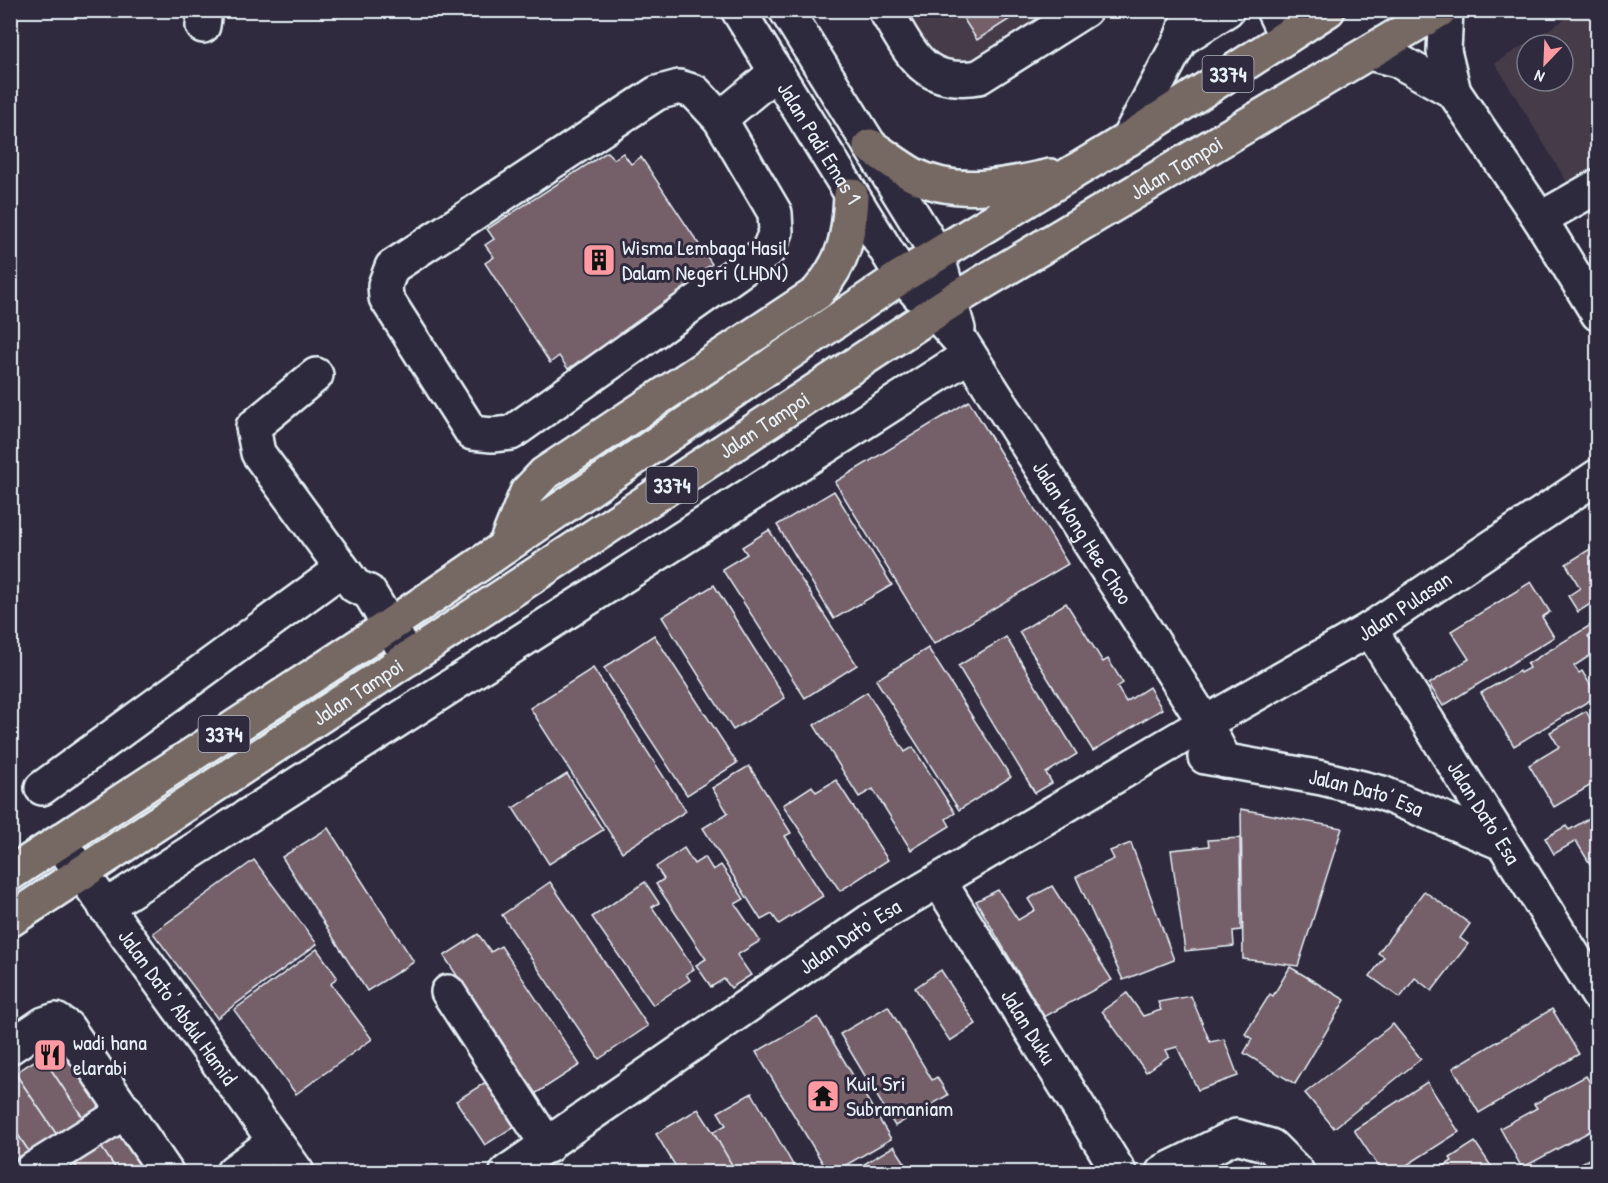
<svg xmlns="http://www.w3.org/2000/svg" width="1608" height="1183" viewBox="0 0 1608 1183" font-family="'Patrick Hand',sans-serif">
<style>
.built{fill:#443a4a;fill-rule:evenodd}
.building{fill:#75616a;stroke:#e8f1f8;stroke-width:1.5}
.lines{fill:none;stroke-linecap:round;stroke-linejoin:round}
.minor-casing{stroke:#e8f1f8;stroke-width:38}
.major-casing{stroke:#e8f1f8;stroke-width:38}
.minor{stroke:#2f2a3d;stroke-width:33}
.major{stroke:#766964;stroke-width:33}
.labels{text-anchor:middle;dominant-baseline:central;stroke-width:6;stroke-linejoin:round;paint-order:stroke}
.shield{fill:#2f2a3d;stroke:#b0b5c0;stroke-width:1.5}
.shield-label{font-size:21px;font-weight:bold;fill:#e8f1f8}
.street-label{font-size:22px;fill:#e8f1f8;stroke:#2f2a3d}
.poi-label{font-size:22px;fill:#e8f1f8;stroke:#2f2a3d;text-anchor:start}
</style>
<rect width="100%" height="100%" fill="#2f2a3d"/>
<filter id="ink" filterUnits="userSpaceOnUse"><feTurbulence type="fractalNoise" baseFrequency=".0167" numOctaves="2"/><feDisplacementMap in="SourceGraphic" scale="12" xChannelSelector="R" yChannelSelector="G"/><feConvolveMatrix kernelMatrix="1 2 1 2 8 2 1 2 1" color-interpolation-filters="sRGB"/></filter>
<g filter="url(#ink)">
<g class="built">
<path d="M903,11H1071L977,71L945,70Z"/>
<path d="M1578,11H1597V232L1495,63ZM1527,45H1563V81H1527Z"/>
</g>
<g class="building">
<path d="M958,10H1024L977,40Z"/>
<path d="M607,152L614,159L623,153L631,164L641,157L712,264L700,272L707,282L587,371L579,361L568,369L559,356L550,363L485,263L494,257L485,245L494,239L487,229Z"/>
<path d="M969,401L1068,564L934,644L835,482Z"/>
<path d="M834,491L892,585L834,619L777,525Z"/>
<path d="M769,530L857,665L805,698L722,569L747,554L742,547Z"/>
<path d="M1598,544V599L1578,612L1568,596L1580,588L1566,564Z"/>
<path d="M1531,582L1550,612L1542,617L1554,637L1443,706L1429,684L1469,659L1451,631Z"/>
<path d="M714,585L785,698L733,730L662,617Z"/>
<path d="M1066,603L1103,662L1108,659L1123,683L1117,687L1126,702L1149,687L1162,709L1093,751L1019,632Z"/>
<path d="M1594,623L1598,629L1588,636L1597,651L1574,666L1579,673L1582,671L1597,696L1514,746L1481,693L1519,671L1520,673L1529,668L1527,664Z"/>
<path d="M654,635L737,763L687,795L604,668Z"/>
<path d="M1006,637L1077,754L1046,773L1052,783L1035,793L958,666Z"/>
<path d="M928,648L1011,777L959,810L876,680Z"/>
<path d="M593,668L686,811L622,852L530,708Z"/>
<path d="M867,692L905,752L913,747L955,813L946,819L950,826L911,850L873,789L859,797L814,725Z"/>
<path d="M1586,711L1595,727L1598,726V781L1554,807L1529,765L1559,747L1550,732Z"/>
<path d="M749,766L791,833L785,836L823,896L779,924L772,914L761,920L703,828L728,813L712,788Z"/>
<path d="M567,774L603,830L549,864L513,808Z"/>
<path d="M836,780L888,860L840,891L783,805L812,786L816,792Z"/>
<path d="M1241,809L1342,828L1298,966L1243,959Z"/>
<path d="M1598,813V860L1590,864L1576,841L1554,854L1545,838L1566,826L1569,830Z"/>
<path d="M328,828L414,962L367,991L282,857Z"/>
<path d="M1240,838L1241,930L1233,931L1234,946L1185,951L1171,850L1209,846L1208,840Z"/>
<path d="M1131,843L1174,960L1123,980L1076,877L1114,859L1110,851Z"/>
<path d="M684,848L694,864L705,857L713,870L721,865L744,899L735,904L760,941L737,955L751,975L731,988L724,979L711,987L696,965L706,959L656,884L664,879L656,867Z"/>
<path d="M254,860L317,944L217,1018L153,933Z"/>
<path d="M550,882L648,1026L599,1059L502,915Z"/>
<path d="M645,882L659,903L652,907L694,969L686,974L690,980L653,1005L592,917Z"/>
<path d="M1052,886L1112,980L1044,1017L976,901L998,890L1018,920L1035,910L1028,899Z"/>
<path d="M1424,891L1470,924L1460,938L1468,944L1432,991L1415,978L1400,998L1370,976L1384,957L1378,953Z"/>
<path d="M478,934L491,952L501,946L580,1065L535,1094L444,956Z"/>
<path d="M317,949L337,977L331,984L372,1039L296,1094L234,1010Z"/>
<path d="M1290,967L1345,1000L1295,1084L1244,1053L1252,1039L1245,1034L1270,994L1273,996Z"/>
<path d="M941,970L976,1024L950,1041L915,988Z"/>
<path d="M1127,993L1143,1016L1161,1010L1158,1002L1191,996L1210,1042L1224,1039L1238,1076L1198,1090L1177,1047L1166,1050L1169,1056L1146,1072L1102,1011Z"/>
<path d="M888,1006L932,1080L937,1077L948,1095L895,1126L840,1034Z"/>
<path d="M1552,1009L1579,1054L1479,1113L1453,1068Z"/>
<path d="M818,1017L891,1139L834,1172H828L756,1052Z"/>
<path d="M1393,1024L1421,1059L1334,1128L1305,1093Z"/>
<path d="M68,1038L114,1107L87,1124L42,1056Z"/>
<path d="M42,1056L87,1124L61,1141L15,1073Z"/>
<path d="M15,1073L61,1141L34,1159L10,1123V1076Z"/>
<path d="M1586,1076L1598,1096V1127L1522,1168L1500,1128L1537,1108L1534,1104Z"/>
<path d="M489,1080L518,1124L485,1145L456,1101Z"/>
<path d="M1427,1082L1459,1132L1396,1172H1382L1354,1130Z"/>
<path d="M752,1093L797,1172H736L713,1132L726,1125L718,1112Z"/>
<path d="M698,1109L713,1132L736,1172H679L656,1134Z"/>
<path d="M10,1123L34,1159L14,1172H10Z"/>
<path d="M123,1124L156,1172H118L97,1141Z"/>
<path d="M97,1141L118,1172H80L70,1158Z"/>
<path d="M1475,1142L1495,1172H1434L1452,1161L1450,1158Z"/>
<path d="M894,1146L911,1172H851Z"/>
<path d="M1598,1154V1172H1565Z"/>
<path d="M70,1158L80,1172H48Z"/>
</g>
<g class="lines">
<g class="minor-casing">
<g id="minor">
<path id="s1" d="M738,10L902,276L962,343L1205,723L1225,761"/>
<path d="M786,10L937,254L958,329"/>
<path d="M885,10C912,53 921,86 979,77L1085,10"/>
<path d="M1273,10L1286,37"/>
<path d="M1446,10L1444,51L1454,92L1540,219L1598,314"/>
<path d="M203,26L205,10"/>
<path d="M1181,39L1227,10"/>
<path d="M1369,53L1397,60L1454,92"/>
<path d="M679,87L695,92L720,119L775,213L776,232L768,251L511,433L492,435L472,433L386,298L385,285L392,267L657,93Z"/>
<path d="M720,119L776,72"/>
<path d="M1128,139L1181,39L1191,10"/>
<path d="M1540,219L1598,186"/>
<path d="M316,375L253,427L258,453L355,586L369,592L409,658"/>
<path id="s2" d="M1370,629L1598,995"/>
<path id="s3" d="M1205,757L1322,778L1382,793L1502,843"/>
<path d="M42,788L342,569"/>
<path id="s4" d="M60,843L297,1172"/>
<path id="s5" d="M939,881L1119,1172"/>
<path d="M105,907L969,355"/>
<path d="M448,992L548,1146"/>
<path d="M10,1047L44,1024L56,1020L67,1027L166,1172"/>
<path d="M29,1172L126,1111"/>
<path d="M233,1172L275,1141"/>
<path id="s6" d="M507,1172L870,921L1205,723L1370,629L1598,476"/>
<path d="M1163,1172L1236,1136L1271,1146L1297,1172"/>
</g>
</g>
<g class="major-casing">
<g id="major">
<path d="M870,146C884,155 898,166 912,174C955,197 1005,186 1050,176"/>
<path d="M505,546L527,492L544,474L817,293C845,260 849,237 851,195"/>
<path d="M10,874L389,626L902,276L1128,139L1328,10"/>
<path id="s7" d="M10,920L950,302L1440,10"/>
</g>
</g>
<use href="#minor" class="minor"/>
<use href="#major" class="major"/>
</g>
</g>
<defs>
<g id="building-square" transform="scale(1.725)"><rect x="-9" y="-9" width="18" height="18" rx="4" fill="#ff9aa2" stroke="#2f2a3d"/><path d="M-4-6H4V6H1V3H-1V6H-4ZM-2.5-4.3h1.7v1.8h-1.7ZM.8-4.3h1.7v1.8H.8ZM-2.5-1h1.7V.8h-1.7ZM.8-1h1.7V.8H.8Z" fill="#111"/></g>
<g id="restaurant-square" transform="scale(1.725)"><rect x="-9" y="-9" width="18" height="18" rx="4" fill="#ff9aa2" stroke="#2f2a3d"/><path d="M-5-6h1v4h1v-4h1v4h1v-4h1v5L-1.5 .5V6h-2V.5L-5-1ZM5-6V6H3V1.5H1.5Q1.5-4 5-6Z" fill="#111"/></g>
<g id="temple-square" transform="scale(1.725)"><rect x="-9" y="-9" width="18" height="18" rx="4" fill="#ff9aa2" stroke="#2f2a3d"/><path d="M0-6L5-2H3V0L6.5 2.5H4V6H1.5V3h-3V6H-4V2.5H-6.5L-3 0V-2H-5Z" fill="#111"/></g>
</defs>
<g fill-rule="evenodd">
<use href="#building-square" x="599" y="260"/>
<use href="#restaurant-square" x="50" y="1055"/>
<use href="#temple-square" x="823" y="1096"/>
</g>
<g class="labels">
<g class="shield">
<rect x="1202.5" y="56" width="51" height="36" rx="4.5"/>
<rect x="646.5" y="467" width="51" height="36" rx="4.5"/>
<rect x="198.5" y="716" width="51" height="36" rx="4.5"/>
</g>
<g class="shield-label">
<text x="1228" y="74">3374</text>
<text x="672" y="485">3374</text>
<text x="224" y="734">3374</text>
</g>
<g class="street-label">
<text stroke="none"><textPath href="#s1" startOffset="156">Jalan Padi Emas 1</textPath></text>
<text stroke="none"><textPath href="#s7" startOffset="1388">Jalan Tampoi</textPath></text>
<text stroke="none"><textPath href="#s7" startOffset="902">Jalan Tampoi</textPath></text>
<text stroke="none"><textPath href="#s1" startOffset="627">Jalan Wong Hee Choo</textPath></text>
<text stroke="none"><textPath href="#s6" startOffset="1062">Jalan Pulasan</textPath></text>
<text stroke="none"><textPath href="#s7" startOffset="416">Jalan Tampoi</textPath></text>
<text stroke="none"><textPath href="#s3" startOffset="165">Jalan Dato’ Esa</textPath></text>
<text stroke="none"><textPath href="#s2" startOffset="216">Jalan Dato' Esa</textPath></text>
<text stroke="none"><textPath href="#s6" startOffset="416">Jalan Dato' Esa</textPath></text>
<text stroke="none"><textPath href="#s4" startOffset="202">Jalan Dato' Abdul Hamid</textPath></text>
<text stroke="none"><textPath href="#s5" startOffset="171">Jalan Duku</textPath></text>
</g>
<g class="poi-label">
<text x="622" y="247">Wisma Lembaga Hasil<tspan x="622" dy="25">Dalam Negeri (LHDN)</tspan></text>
<text x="73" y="1042">wadi hana<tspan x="73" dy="25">elarabi</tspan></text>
<text x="846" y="1083">Kuil Sri<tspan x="846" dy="25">Subramaniam</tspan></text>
</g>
</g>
<rect width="1608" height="1183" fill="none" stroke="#2f2a3d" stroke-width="36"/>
<rect x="18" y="18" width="1572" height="1147" fill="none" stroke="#e8f1f8" stroke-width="2" filter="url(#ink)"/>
<g transform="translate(1545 63) rotate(203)"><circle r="28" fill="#2f2a3d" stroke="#797a88" stroke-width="1.5"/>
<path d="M0-4.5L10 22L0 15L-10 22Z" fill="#ff9aa2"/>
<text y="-9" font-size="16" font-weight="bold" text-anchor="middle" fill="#e8f1f8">N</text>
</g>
</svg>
